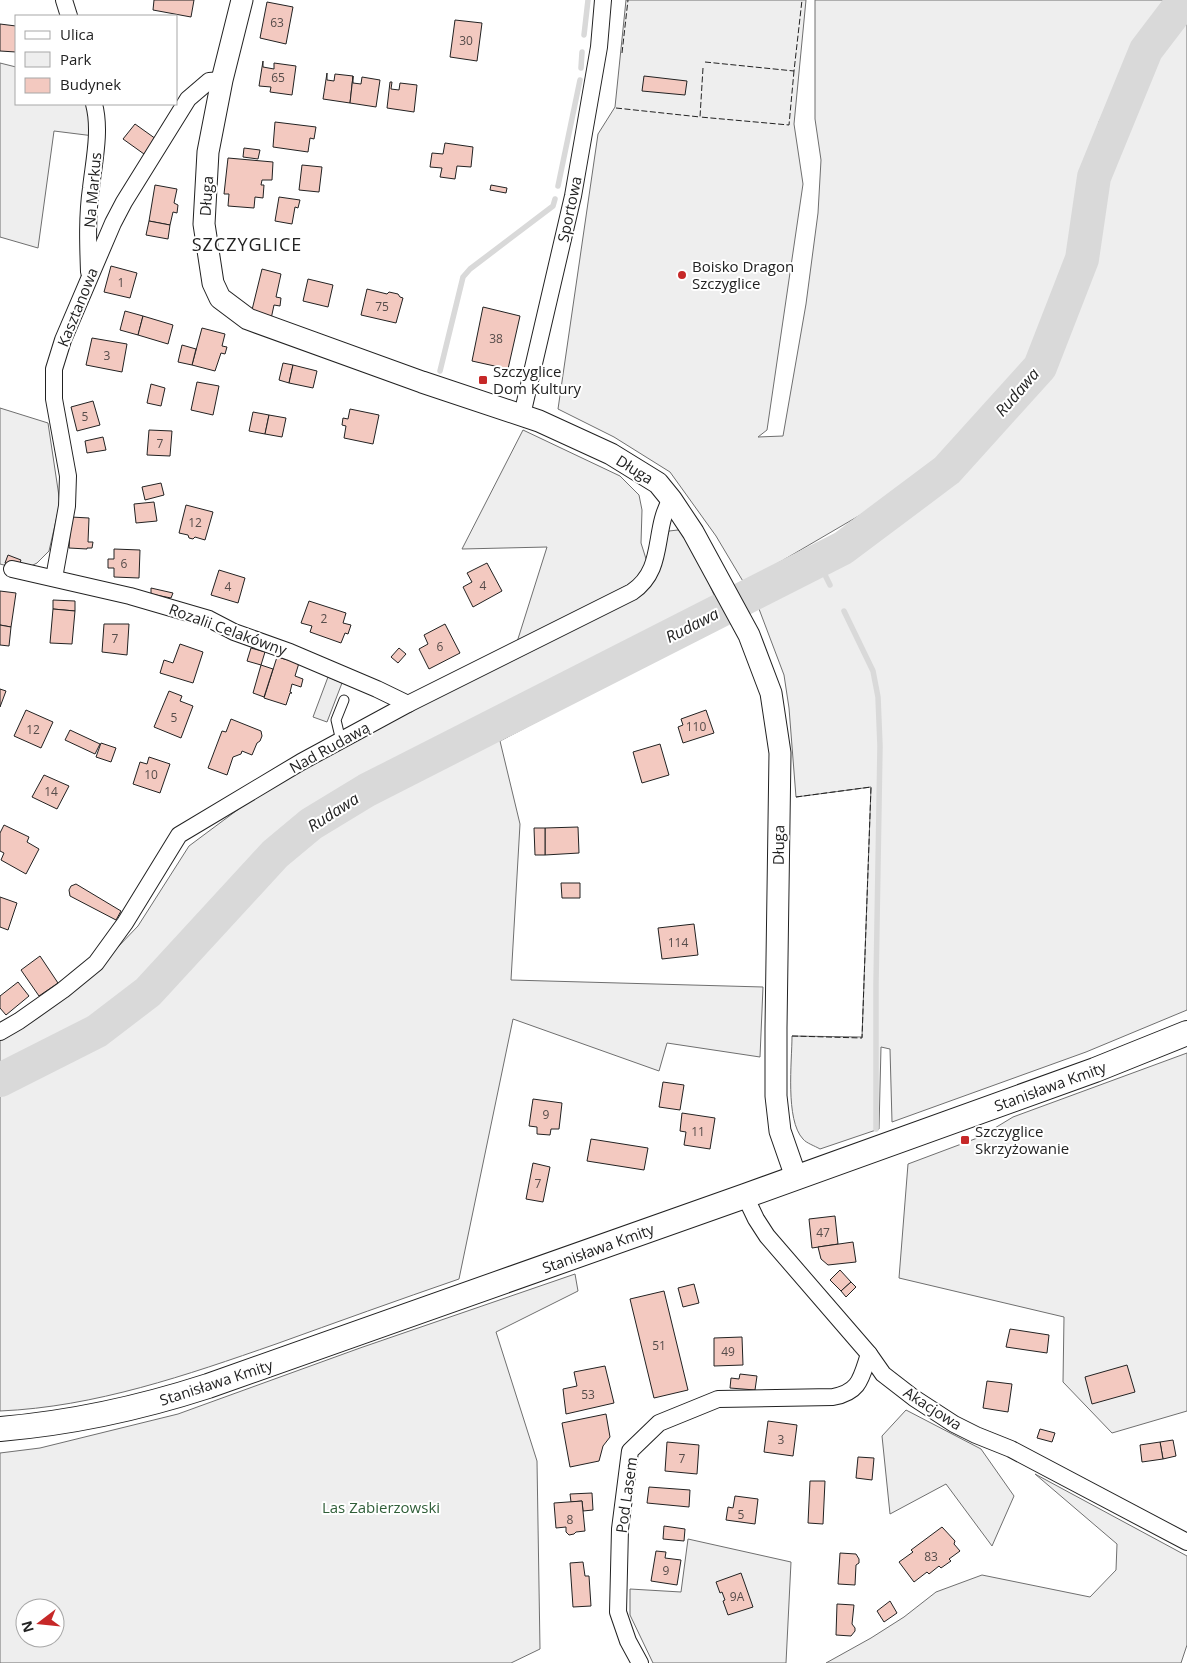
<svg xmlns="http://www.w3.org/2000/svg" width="1187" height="1663" viewBox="0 0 1187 1663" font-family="'Open Sans',sans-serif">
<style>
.green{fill:#eee;stroke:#6f6f6f;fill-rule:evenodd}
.parking{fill:#ededed;stroke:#6f6f6f}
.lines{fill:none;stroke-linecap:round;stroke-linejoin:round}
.stream{stroke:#d9d9d9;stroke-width:5.5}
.river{stroke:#d9d9d9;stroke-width:34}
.building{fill:#f3c9c0;stroke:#222}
.service-casing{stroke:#222;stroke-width:11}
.minor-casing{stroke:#222;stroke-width:18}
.tertiary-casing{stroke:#222;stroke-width:23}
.secondary-casing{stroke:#222;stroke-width:26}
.service{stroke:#fff;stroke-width:9}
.minor{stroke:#fff;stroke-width:16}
.tertiary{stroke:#fff;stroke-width:21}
.secondary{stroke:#fff;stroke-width:24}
.fence{stroke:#222;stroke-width:1;stroke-dasharray:6 2.5;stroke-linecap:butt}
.poi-dot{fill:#c62828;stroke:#fff;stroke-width:2}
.labels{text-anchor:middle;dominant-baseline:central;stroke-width:4;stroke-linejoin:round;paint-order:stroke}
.number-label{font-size:12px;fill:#564c4a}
.street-label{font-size:15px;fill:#222;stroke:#fff}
.poi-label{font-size:15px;fill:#222;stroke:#fff;text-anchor:start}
.park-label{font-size:15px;fill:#2f5e38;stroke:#fff}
.water-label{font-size:16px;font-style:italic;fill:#222;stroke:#fff}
.quarter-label{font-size:18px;letter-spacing:1px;fill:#222;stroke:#fff}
</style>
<rect width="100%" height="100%" fill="#fff"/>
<g class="green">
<path d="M626,0H806L794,124L803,184L767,430L758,437L783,436L806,304L818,213L821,160L815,119V0H1168L1134,51L1099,122L1084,180L1073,252L1060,293L1020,377L974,431L929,472L874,507L744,583L716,536L670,472L614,437L558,409L598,134L615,107Z"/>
<path d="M1187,11V1010L1086,1052L892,1122L890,1049L881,1047L879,1129L820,1149C815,1146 806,1143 803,1139C785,1120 792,1061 792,1036L862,1037L871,787L796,797L789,708L784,675L756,601L863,539L949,481L986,445L1043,374L1066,334L1081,294L1103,181L1120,127L1168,36Z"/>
<path d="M0,63L16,67V104H91L94,136L54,131L38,248L0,237Z"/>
<path d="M0,408L48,423L60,503L49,551L37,563L23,570L0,564Z"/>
<path d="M523,430L620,476L639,495L642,510L641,543L647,562L644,573L628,585L517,642L547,547L462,549Z"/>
<path d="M678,530L688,536L726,622L500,741L520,824L511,980L763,987L760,1057L667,1043L659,1071L513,1019L459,1279C398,1300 337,1322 276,1344C187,1375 95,1407 0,1411V1039L95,971L138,926L189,846L240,808L331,752L639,594L659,564L669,531Z"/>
<path d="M1187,1053V1411L1112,1433L1063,1382L1064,1317L899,1278L908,1164L980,1137L1013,1117Z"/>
<path d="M575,1274L578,1291L496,1332L537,1461L540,1649L511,1663H0V1453L40,1448L178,1414L360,1348ZM25,1608H55V1638H25Z"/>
<path d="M906,1410L981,1449L1014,1496L992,1546L946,1484L890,1514L882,1436Z"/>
<path d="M1035,1474L1187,1556V1645L1181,1663H826L871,1638L904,1617L936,1592L982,1575L1090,1597L1116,1570L1117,1544Z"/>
<path d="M688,1539L791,1562L786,1663H653L630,1615V1589L681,1592Z"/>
</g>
<path class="parking" d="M328,677L342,683L327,722L313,717Z"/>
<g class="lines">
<g class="stream">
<path d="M584,35L588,0"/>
<path d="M581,68L582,52"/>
<path d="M558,186L580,80"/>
<path d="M440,371L463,277L470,269L553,206L555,199"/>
<path d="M818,561L830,585"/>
<path d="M844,611L873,671L878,697L880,746L876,984V1129"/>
</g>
<path class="river" d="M0,1080L97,1031L148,992L275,854L311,824L367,790L843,548L947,470L1040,367L1082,259L1094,177L1146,50L1184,0"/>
</g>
<g class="building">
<path d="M154,0H194L191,17L153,10Z"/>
<path d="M267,2L293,7L286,44L260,38Z"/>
<path d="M455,20L482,23L477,61L450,57Z"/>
<path d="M0,24L16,26V52L0,51Z"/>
<path d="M263,61V67L274,69V63L296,66L292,95L270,92L271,87L259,86Z"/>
<path d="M327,73V80L334,81L335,74L353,76L350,103L323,99Z"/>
<path d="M353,76V83L361,84L362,77L380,80L376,107L350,103Z"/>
<path d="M644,76L687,81L685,95L642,91Z"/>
<path d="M390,82H392L391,89L399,90L400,83L417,85L414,112L387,108Z"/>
<path d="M275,122L316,127L314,139L310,138L308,152L273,147Z"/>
<path d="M135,124L156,139L144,154L123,139Z"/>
<path d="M445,143L473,147L471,167L457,166L455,179L440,177L442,168L430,167L432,153L443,154Z"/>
<path d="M244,148L260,150L258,159L243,157Z"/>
<path d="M228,158L273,162L272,180H262L261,185H264L263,198L255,197L254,208L228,206L229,194H224Z"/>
<path d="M302,165L322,167L319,192L299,190Z"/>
<path d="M155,185L177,189L174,203L178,205L177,213L173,212L170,225L149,221Z"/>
<path d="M491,185L507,188L506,193L490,190Z"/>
<path d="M279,197L300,200L298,208L295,207L292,224L275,221Z"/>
<path d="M149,221L170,225L168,239L146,235Z"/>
<path d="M111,266L137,273L130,298L104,292Z"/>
<path d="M262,269L281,274L276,297L281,298L280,306L274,305L271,319L251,314Z"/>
<path d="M308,279L333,285L328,307L303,301Z"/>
<path d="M367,289L387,294L389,292L398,294L400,297L403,298L396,323L361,315Z"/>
<path d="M483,307L520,316L508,369L472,361Z"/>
<path d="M125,311L143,316L138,335L120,330Z"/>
<path d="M143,316L173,325L168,344L138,335Z"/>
<path d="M202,328L225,334L222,346L227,347L225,354L221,353L215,371L192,365Z"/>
<path d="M92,338L127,344L122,372L86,365Z"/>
<path d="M182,345L196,349L192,365L178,362Z"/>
<path d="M283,363L293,365L289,383L279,380Z"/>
<path d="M293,365L317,371L313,388L289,383Z"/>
<path d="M197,382L219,386L213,415L191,410Z"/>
<path d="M151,384L165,388L161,406L147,403Z"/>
<path d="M93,401L100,425L77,431L71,407Z"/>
<path d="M350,409L379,415L373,444L344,438L346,426L342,425L343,418L348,419Z"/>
<path d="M253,412L269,415L265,434L249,431Z"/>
<path d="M269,415L286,418L282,437L265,434Z"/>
<path d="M149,430L172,431L170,456L147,455Z"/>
<path d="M103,437L106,450L87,453L85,441Z"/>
<path d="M161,483L164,495L145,500L142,487Z"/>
<path d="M154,502L157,521L136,523L134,504Z"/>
<path d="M186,505L213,512L205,540L195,537L193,539L189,538L188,535L179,533Z"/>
<path d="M71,517L89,518L88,542H93L92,548H87V549L69,548Z"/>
<path d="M114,549L140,550L139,578L114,577V568H108V559H114Z"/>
<path d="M8,555L21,560L18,568L5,563Z"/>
<path d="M487,563L502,591L473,607L463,587L472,582L467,573Z"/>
<path d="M219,570L245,578L238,603L211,595Z"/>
<path d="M151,588L173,593L171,598L151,594Z"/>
<path d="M0,591L16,593L11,627L0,625Z"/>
<path d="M53,600L75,601V611L53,609Z"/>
<path d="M309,601L346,613L343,623L351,625L348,634L345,633L341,643L310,632L312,626L301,623Z"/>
<path d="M53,609L75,611L72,644L50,643Z"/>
<path d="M104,624H129L127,655L102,652Z"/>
<path d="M445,624L460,653L429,669L419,649L428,644L424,635Z"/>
<path d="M0,625L11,627L9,646L0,645Z"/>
<path d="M180,644L203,652L193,683L160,673L164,660L173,663Z"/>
<path d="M251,648L265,652L261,665L247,661Z"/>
<path d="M399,648L406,654L398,663L391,657Z"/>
<path d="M277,657L299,663L295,676L303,679L301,687L292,684L290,692L292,693H290L286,705L264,698Z"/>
<path d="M261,665L273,669L264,697L253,693Z"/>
<path d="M0,689L6,691L0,707Z"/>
<path d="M169,691L182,696L180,701L193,706L181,738L154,727Z"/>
<path d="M26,710L53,722L41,748L14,736Z"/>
<path d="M706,710L714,733L683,743L678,727L683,725L681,719Z"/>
<path d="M231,719L261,731L262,736L260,741L257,743L252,755L242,751L241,754L233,757L227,775L208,768L222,731L226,732Z"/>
<path d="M70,730L100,744L95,754L65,740Z"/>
<path d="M101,743L116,748L111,762L96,757Z"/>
<path d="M660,744L669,775L642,783L633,752Z"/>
<path d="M149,757L170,764L160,793L133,784L140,762L147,764Z"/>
<path d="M44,775L69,786L57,809L32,797Z"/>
<path d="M4,825L29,837L27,842L39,849L26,874L1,860L4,853L0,851V833Z"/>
<path d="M578,827L579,853L545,855V828Z"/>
<path d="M534,828H545V855H535Z"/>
<path d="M561,883H580V898H562Z"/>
<path d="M76,884L121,911L116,920L70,896L69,890L71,886Z"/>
<path d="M0,897L17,903L8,930L0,927Z"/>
<path d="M694,924L698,955L662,959L658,928Z"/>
<path d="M40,956L58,983L39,996L21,970Z"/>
<path d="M18,982L29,996L6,1015L0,1008V996Z"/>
<path d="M663,1082L684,1085L680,1110L659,1107Z"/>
<path d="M533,1099L562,1103L559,1129H551L550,1135L537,1134V1127L529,1126Z"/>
<path d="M682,1113L715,1118L710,1149L684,1145L686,1132L680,1131Z"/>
<path d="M591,1139L648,1148L644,1170L587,1161Z"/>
<path d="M533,1163L550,1167L543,1202L526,1199Z"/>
<path d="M835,1216L838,1244L812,1248L809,1219Z"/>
<path d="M853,1242L856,1262L828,1265L821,1259L818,1247Z"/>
<path d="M840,1270L851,1282L841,1291L830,1280Z"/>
<path d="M851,1282L856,1287L846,1297L841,1291Z"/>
<path d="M694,1284L699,1303L683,1307L678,1288Z"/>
<path d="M664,1291L688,1390L654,1398L630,1299Z"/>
<path d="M1010,1329L1049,1335L1047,1353L1006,1347Z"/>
<path d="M742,1337L743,1365L714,1366V1338Z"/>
<path d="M1127,1365L1135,1392L1092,1404L1085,1377Z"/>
<path d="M605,1366L614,1403L566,1414L563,1389L577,1386L574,1372Z"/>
<path d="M740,1374L757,1376L755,1390L730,1388L731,1378L739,1379Z"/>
<path d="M987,1381L1012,1384L1008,1412L983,1408Z"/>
<path d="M606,1414L610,1437L603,1446L599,1461L570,1467L562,1423Z"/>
<path d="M768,1421L797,1425L793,1456L764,1452Z"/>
<path d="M1040,1429L1055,1433L1052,1442L1037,1438Z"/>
<path d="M1173,1440L1176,1456L1163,1459L1160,1442Z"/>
<path d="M667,1442L699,1445L697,1474L665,1471Z"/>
<path d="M1160,1442L1163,1459L1142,1462L1140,1445Z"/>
<path d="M858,1457L874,1458L872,1480L856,1478Z"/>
<path d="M810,1481H825L823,1524L808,1523Z"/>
<path d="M649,1487L690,1490L689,1507L647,1503Z"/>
<path d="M592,1493L593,1510L583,1511L582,1501L571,1502L570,1494Z"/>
<path d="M735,1496L758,1499L755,1524L726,1520L728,1507L733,1508Z"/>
<path d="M582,1501L585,1531L576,1532L574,1534L569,1535L566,1532V1527L556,1528L554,1503Z"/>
<path d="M664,1526L685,1529L684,1541L663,1539Z"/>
<path d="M942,1527L955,1541L954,1544L960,1551L949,1559L951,1561L941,1568L939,1566L929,1574L927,1572L914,1582L899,1562L913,1552L911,1550Z"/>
<path d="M656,1551L666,1552L665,1558L681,1560L677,1585L651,1581Z"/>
<path d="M840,1553L856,1554L859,1559V1563L856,1565L855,1585L838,1584Z"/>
<path d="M583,1562L585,1576H589L591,1606L573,1607L570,1563Z"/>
<path d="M741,1573L753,1607L728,1615L723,1601L725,1600L722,1592L720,1593L716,1582Z"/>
<path d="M890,1601L897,1613L884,1622L877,1611Z"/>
<path d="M837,1604L854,1605L852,1624L855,1628V1631L851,1636L836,1635Z"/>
</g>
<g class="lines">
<g class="service-casing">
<path id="service" d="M341,741L336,720L344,700"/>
</g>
<g class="minor-casing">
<g id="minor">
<path d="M64,0L69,16"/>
<path d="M89,272C88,244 87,216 91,188C94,161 101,130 94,104"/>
<path d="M522,415L573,196L599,47L603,0"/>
<path d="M12,569L130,596L209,619L234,632L290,652L377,689L408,704"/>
<path d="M54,578L67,506L68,476L54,399V369L63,340L113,223L124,202L188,99L209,81L222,80"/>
<path d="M0,1032L19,1021L63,990L96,963L125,923L179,835L301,762L408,704L632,592C666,569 652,531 671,499"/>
<path d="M745,1196L756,1219L767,1236L869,1354L883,1374L914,1398L954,1424L976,1435L1011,1449L1187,1542"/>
<path d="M640,1663L628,1641L618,1612L620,1529L630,1451L659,1423L718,1399L833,1397C860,1392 861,1378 869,1354"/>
</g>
</g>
<g class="tertiary-casing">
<path id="tertiary" d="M242,0L222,80L208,152L204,224L213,283L220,298L248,319L422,382L539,421L611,454L658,483L671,499L693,532L749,635L771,693L780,753L776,1028V1096L780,1131L796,1177"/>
</g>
<g class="secondary-casing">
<path id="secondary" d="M0,1429C72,1423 140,1408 208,1386L745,1196L1095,1070L1187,1033"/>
</g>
<use href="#service" class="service"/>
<use href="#minor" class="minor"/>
<use href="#tertiary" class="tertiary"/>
<use href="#secondary" class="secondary"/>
<g class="fence">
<path d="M622,53L628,0"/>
<path d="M705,62L794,71L802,0"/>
<path d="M703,68L700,117L789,125L794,71"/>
<path d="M616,108L700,117"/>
<path d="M792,1036L862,1038L871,787L796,797"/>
</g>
</g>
<g class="poi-dot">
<circle cx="682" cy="275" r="5"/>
<rect x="478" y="375" width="10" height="10" rx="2.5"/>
<rect x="960" y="1135" width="10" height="10" rx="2.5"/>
</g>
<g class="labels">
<g class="number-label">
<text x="277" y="22">63</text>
<text x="466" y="40">30</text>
<text x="278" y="77">65</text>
<text x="121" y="282">1</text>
<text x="382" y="306">75</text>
<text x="496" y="338">38</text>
<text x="107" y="355">3</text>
<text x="85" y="416">5</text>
<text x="160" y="443">7</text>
<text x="195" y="522">12</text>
<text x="124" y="563">6</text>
<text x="483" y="585">4</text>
<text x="228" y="586">4</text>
<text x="324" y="618">2</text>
<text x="115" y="638">7</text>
<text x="440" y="646">6</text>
<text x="174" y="717">5</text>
<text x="696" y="726">110</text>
<text x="33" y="729">12</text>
<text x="151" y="774">10</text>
<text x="51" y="791">14</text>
<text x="678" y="942">114</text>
<text x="546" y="1114">9</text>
<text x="698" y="1131">11</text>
<text x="538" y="1183">7</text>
<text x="823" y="1232">47</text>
<text x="659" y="1345">51</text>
<text x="728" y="1351">49</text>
<text x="588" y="1394">53</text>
<text x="781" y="1439">3</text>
<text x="682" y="1458">7</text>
<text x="741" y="1514">5</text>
<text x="570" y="1519">8</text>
<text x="931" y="1556">83</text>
<text x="666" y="1570">9</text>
<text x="737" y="1596">9A</text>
</g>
<g class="street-label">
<text transform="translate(92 190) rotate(-85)">Na Markus</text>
<text transform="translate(206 196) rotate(-86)">Długa</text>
<text transform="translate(569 209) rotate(-78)">Sportowa</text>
<text transform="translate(77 307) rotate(-68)">Kasztanowa</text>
<text transform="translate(635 469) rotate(32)">Długa</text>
<text transform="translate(228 629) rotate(20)">Rozalii Celakówny</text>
<text transform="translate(329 747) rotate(-29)">Nad Rudawą</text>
<text transform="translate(778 845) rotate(-89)">Długa</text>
<text transform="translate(1050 1086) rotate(-20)">Stanisława Kmity</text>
<text transform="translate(598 1248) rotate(-20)">Stanisława Kmity</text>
<text transform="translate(216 1382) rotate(-18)">Stanisława Kmity</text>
<text transform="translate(933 1408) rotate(33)">Akacjowa</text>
<text transform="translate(626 1495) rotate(-82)">Pod Lasem</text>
</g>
<g class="poi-label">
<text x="692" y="266">Boisko Dragon<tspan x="692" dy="17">Szczyglice</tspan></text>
<text x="493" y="371">Szczyglice<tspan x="493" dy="17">Dom Kultury</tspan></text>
<text x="975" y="1131">Szczyglice<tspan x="975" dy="17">Skrzyżowanie</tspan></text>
</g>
<g class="park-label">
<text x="381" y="1507">Las Zabierzowski</text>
</g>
<g class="water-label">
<text transform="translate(1017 392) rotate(-49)">Rudawa</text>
<text transform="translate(692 625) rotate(-27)">Rudawa</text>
<text transform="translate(333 812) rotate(-33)">Rudawa</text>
</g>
<g class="quarter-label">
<text x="247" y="244">SZCZYGLICE</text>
</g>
</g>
<rect x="15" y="15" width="162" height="90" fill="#ffffff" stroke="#a7a7a7"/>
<rect x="25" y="31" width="25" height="8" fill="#ffffff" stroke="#a7a7a7"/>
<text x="60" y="40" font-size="15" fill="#222222">Ulica</text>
<rect x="25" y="52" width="25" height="15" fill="#eeeeee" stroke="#a7a7a7"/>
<text x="60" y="65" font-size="15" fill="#222222">Park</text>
<rect x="25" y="78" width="25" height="15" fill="#f3c9c0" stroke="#a7a7a7"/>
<text x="60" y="90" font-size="15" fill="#222222">Budynek</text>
<g transform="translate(40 1623) rotate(254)"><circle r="24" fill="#ffffff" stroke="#a7a7a7"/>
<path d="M0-4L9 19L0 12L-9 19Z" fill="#c62828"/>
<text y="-8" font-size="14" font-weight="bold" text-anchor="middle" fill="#222222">N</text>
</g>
</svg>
